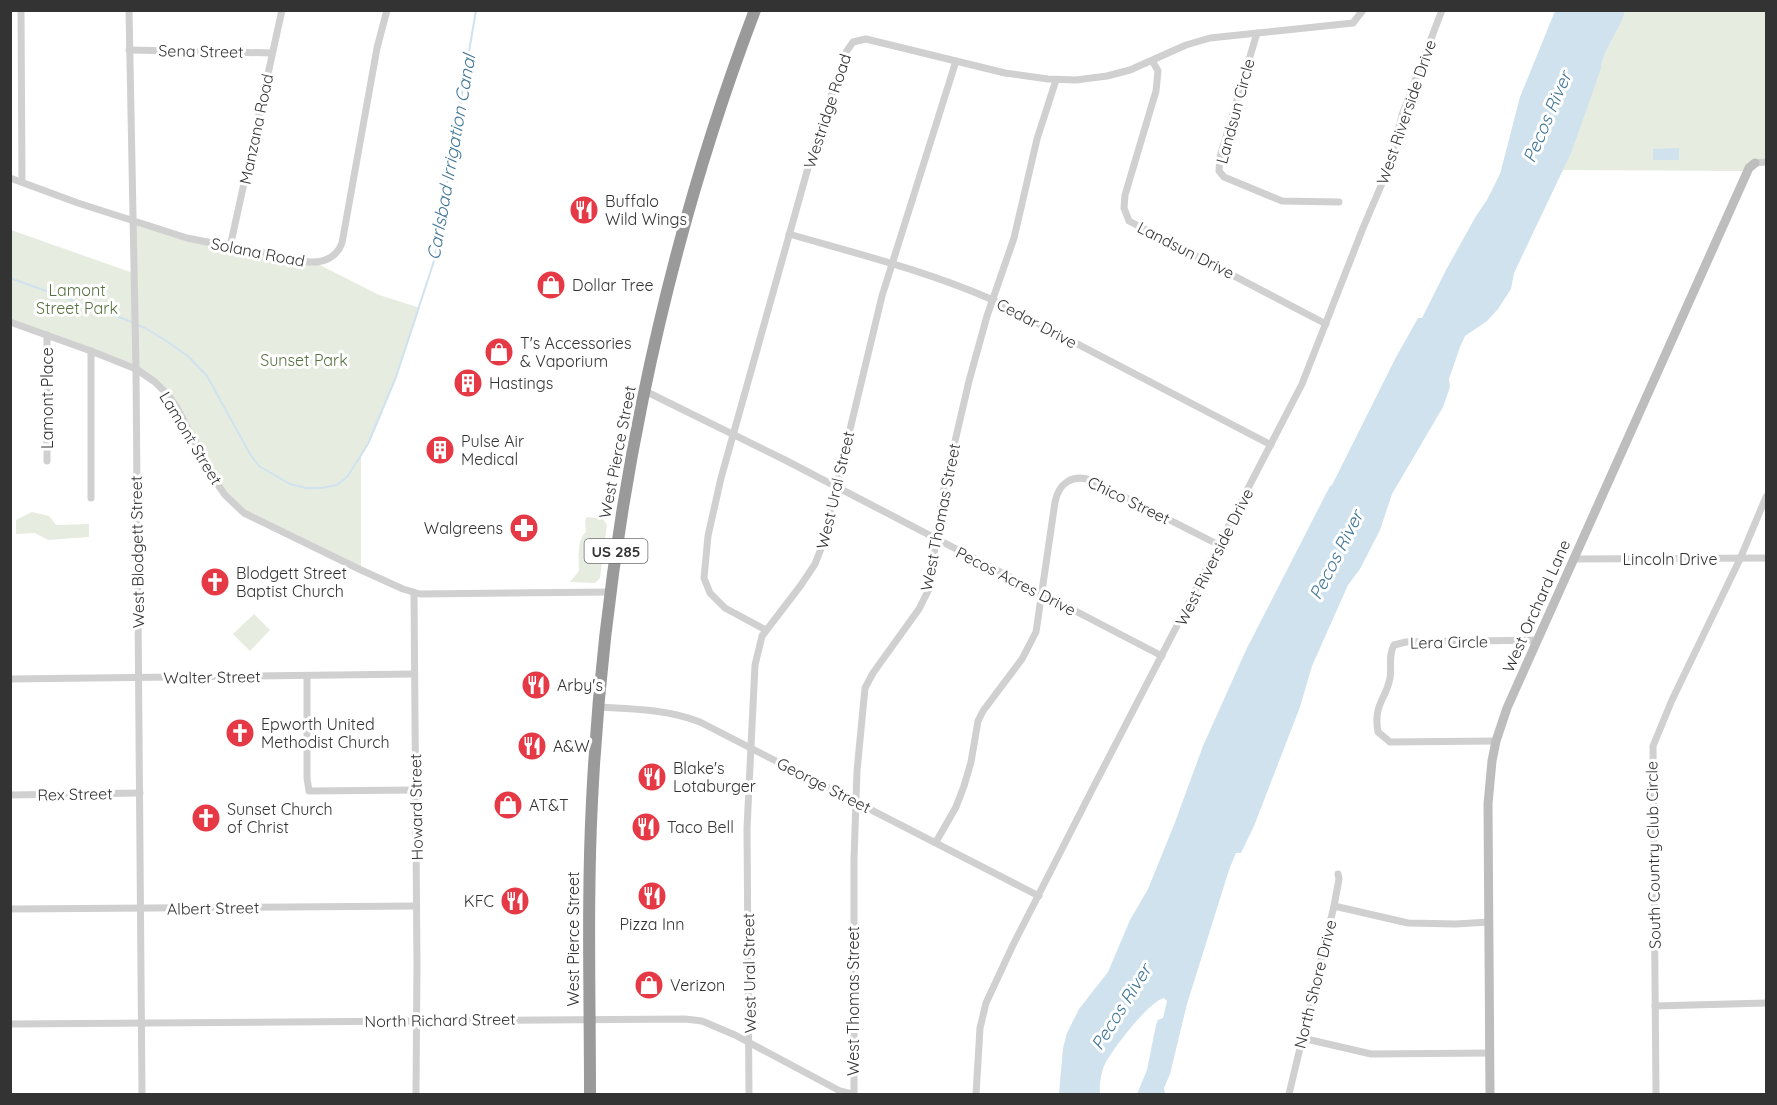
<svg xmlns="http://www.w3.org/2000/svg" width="1777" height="1105" viewBox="0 0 1777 1105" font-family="Quicksand,sans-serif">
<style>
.green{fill:#e6ecdf}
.water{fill:#cfe2ee}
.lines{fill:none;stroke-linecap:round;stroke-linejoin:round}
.stream{stroke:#cfe2ee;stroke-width:2}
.street{stroke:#d0d0d0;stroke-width:7}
.secondary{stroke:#bdbdbd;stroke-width:9}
.highway{stroke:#9a9a9a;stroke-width:12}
.labels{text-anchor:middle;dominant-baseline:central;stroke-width:6;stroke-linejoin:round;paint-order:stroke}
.shield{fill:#fff;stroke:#707070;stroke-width:1.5}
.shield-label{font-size:15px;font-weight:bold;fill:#333}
.street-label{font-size:16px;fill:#333;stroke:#fff}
.poi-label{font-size:16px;fill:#333;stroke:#fff;text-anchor:start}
.park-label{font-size:16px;fill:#56703f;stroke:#fff}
.water-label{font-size:18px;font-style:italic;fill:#3f7597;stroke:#fff}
</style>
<rect width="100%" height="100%" fill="#fff"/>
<g class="green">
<path d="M1625,11H1766V162L1748,171L1563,170L1601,69C1603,48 1620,32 1625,11Z"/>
<path d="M132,219L187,238L316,263L379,295L420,308L396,377L375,429L361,455V570L256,520L225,495L177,408L147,376L11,322V230L133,273Z"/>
<path d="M32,512L49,516L56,525L89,524V537L48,540L35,533L16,534V520Z"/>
<path d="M587,517L603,519L607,525L600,578L595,583L570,582L579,571C579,559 576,541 586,532L585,521Z"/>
<path d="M254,614L270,630L250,651L233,634Z"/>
</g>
<g class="water">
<path d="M1555,11H1625C1620,32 1603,48 1601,69L1571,153L1514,273L1511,289L1498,309L1487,321L1465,336L1460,347L1449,379L1450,387L1443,407L1392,494L1380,530L1360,569L1348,585L1312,666L1300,707L1254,826L1241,853H1236L1229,870L1187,1004L1170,1074L1164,1088L1165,1094H1137L1147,1070L1156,1025L1158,1020L1163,1018L1167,1001L1164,998C1148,1002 1111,1051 1104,1066C1101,1074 1099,1086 1100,1094H1059L1063,1048L1067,1033L1079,1009L1108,972L1130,920L1148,889L1174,825L1203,746L1246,650L1330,486L1332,485L1395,359L1418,318H1422L1446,270L1476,216L1487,200L1500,174L1520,97Z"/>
<path d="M1679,148V160H1653V149Z"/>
</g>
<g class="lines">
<path class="stream" d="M10,278L127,320L145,328L165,340L189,357L207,376L250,454L259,466L290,484L306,488H321L337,485L347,477L368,444L396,377L434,261L476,10"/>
<g class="street">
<path d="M21,10L22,182"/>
<path d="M129,10L136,369L142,1094"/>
<path d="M1257,33L1220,157L1219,171L1224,177L1282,201L1339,202"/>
<path d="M129,50L272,53"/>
<path d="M1153,62L1158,71L1156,91L1125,195L1124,208L1129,221L1326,324"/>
<path d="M1755,163L1766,162"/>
<path d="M10,178L78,203L187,238L309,262C324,263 337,257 342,243L377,48L387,10"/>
<path d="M789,234C858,254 927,271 993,300L1271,445"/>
<path d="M230,247L282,10"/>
<path d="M10,322L91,351L136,369L155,382L169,396L177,408L216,482L225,495L244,513L361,570L403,589L420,594L610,592"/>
<path d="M47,335V461"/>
<path d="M645,391L785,460L1162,656"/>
<path d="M91,498V351"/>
<path d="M1573,559L1766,558"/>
<path d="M414,593L417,964L416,1094"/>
<path d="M766,630L725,608L710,593L704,578L708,536L721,478L813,150L846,52L853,42L866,39L1005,73L1048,79L1076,80L1107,76L1130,70L1186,45L1210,38L1353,23L1363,10"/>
<path d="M307,676V778L309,791L415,790"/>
<path d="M10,679L414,674"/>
<path d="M598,707C633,709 667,709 700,722L1039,896"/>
<path d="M1496,741L1390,742L1378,732C1373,704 1386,700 1390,678C1392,667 1388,655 1394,645L1406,642L1538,640"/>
<path d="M10,795L140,793"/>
<path d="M936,842L956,807L964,786L971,762L978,721L983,711L1022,659L1036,632L1055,502C1059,483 1072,474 1091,480L1219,545"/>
<path d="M1334,906L1408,923L1456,924L1489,922"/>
<path d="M10,909L416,906"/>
<path d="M1655,1006L1766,1003"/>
<path d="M10,1024L685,1019L702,1021L735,1035L840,1091L852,1094"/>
<path d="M1302,1038L1371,1054L1490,1053"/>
<path d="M749,1094L747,828L755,665L762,636L801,585L815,564L822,546L882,296L956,61"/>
<path d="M854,1094V859L857,771L865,688L873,673L919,609L929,589L943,493L969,381L987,316L1014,238L1037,139L1056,80"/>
<path d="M976,1094L980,1028L986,1003L1013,945L1093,788L1302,384L1363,228L1389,167L1402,115L1442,10"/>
<path d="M1289,1094L1334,906L1339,879L1338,874"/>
<path d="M1656,1094L1653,746L1672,700L1740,559L1766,497"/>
</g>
<path class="secondary" d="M1490,1094L1488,804L1492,761L1496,741L1507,708L1749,168L1755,163"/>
<path class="highway" d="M590,1094C590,996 587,899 592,801C605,535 660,259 755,10"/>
</g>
<defs>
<g id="restaurant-disc" transform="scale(1.5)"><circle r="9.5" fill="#e63946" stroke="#fff"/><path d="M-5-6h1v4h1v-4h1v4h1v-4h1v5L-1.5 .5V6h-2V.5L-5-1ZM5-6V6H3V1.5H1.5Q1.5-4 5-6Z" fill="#fff"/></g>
<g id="shop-disc" transform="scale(1.5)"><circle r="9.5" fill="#e63946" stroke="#fff"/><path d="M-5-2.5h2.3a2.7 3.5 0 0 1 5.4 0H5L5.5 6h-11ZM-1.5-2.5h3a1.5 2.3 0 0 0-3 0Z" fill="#fff"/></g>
<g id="building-disc" transform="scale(1.5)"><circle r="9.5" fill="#e63946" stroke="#fff"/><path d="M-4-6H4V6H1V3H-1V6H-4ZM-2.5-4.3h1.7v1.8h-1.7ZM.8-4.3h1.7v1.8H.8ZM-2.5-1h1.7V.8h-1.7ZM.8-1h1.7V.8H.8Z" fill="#fff"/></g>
<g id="pharmacy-disc" transform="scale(1.5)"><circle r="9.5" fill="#e63946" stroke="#fff"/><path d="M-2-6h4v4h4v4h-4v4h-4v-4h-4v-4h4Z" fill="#fff"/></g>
<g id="church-disc" transform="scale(1.5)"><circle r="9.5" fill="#e63946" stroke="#fff"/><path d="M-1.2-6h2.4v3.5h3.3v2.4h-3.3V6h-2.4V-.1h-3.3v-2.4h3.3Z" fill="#fff"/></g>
</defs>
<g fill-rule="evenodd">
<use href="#restaurant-disc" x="584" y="210"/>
<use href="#shop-disc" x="551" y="285"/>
<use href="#shop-disc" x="499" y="352"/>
<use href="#building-disc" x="468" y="383"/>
<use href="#building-disc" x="440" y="450"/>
<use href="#pharmacy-disc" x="524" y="528"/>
<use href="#church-disc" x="215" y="582"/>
<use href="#restaurant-disc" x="536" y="685"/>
<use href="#church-disc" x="240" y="733"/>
<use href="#restaurant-disc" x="532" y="746"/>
<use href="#restaurant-disc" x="652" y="777"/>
<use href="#shop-disc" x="508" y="805"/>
<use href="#church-disc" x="206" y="818"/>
<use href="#restaurant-disc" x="646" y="827"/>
<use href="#restaurant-disc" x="652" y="896"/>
<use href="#restaurant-disc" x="515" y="901"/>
<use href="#shop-disc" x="649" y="985"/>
</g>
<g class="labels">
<rect class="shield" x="584.5" y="539" width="63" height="24" rx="4.5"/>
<g class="shield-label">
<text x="616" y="551">US 285</text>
</g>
<g class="street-label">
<text transform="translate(201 51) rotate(1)">Sena Street</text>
<text transform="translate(827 111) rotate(-72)">Westridge Road</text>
<text transform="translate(1235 111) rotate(-75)">Landsun Circle</text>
<text transform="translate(1406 112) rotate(-71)">West Riverside Drive</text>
<text transform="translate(256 129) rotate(-78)">Manzana Road</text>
<text transform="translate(1186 250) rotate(27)">Landsun Drive</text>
<text transform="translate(258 252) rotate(11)">Solana Road</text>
<text transform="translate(1037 323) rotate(28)">Cedar Drive</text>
<text transform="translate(47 398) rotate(-90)">Lamont Place</text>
<text transform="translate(191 438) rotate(59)">Lamont Street</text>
<text transform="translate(617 452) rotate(-79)">West Pierce Street</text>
<text transform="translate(835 490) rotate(-77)">West Ural Street</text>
<text transform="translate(1129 500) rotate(26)">Chico Street</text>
<text transform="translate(940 517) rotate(-79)">West Thomas Street</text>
<text transform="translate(137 552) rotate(-91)">West Blodgett Street</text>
<text transform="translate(1214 557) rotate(-63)">West Riverside Drive</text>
<text x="1670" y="559">Lincoln Drive</text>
<text transform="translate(1016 581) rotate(27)">Pecos Acres Drive</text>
<text transform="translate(1536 606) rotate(-66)">West Orchard Lane</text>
<text transform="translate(1449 642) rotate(-1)">Lera Circle</text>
<text transform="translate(212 677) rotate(-1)">Walter Street</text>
<text transform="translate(824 785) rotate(27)">George Street</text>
<text transform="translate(75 794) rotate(-1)">Rex Street</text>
<text transform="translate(416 807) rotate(-91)">Howard Street</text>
<text transform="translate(1653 855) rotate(-91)">South Country Club Circle</text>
<text transform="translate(213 908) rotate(-1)">Albert Street</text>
<text transform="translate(573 939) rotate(-90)">West Pierce Street</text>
<text transform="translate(749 973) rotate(-91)">West Ural Street</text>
<text transform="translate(1315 984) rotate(-76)">North Shore Drive</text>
<text transform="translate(853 1001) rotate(-90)">West Thomas Street</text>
<text transform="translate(440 1020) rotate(-1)">North Richard Street</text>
</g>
<g class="poi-label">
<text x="605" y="201">Buffalo<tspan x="605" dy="18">Wild Wings</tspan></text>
<text x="572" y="285">Dollar Tree</text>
<text x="520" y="343">T's Accessories<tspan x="520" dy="18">&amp; Vaporium</tspan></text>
<text x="489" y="383">Hastings</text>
<text x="461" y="441">Pulse Air<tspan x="461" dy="18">Medical</tspan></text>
<text x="503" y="528" text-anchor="end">Walgreens</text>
<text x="236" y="573">Blodgett Street<tspan x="236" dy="18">Baptist Church</tspan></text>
<text x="557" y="685">Arby's</text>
<text x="261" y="724">Epworth United<tspan x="261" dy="18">Methodist Church</tspan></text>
<text x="553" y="746">A&amp;W</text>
<text x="673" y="768">Blake's<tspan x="673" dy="18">Lotaburger</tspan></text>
<text x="529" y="805">AT&amp;T</text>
<text x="227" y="809">Sunset Church<tspan x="227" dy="18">of Christ</tspan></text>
<text x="667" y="827">Taco Bell</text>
<text x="494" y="901" text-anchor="end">KFC</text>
<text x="652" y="924" text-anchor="middle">Pizza Inn</text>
<text x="670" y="985">Verizon</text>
</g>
<g class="park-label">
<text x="77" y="290">Lamont<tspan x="77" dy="18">Street Park</tspan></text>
<text x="304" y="360">Sunset Park</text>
</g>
<g class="water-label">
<text transform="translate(1547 117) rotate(-67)">Pecos River</text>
<text transform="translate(451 157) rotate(-80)">Carlsbad Irrigation Canal</text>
<text transform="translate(1336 555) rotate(-63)">Pecos River</text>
<text transform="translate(1121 1007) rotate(-58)">Pecos River</text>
</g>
</g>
<rect width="1777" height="1105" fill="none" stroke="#333333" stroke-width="24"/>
</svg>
